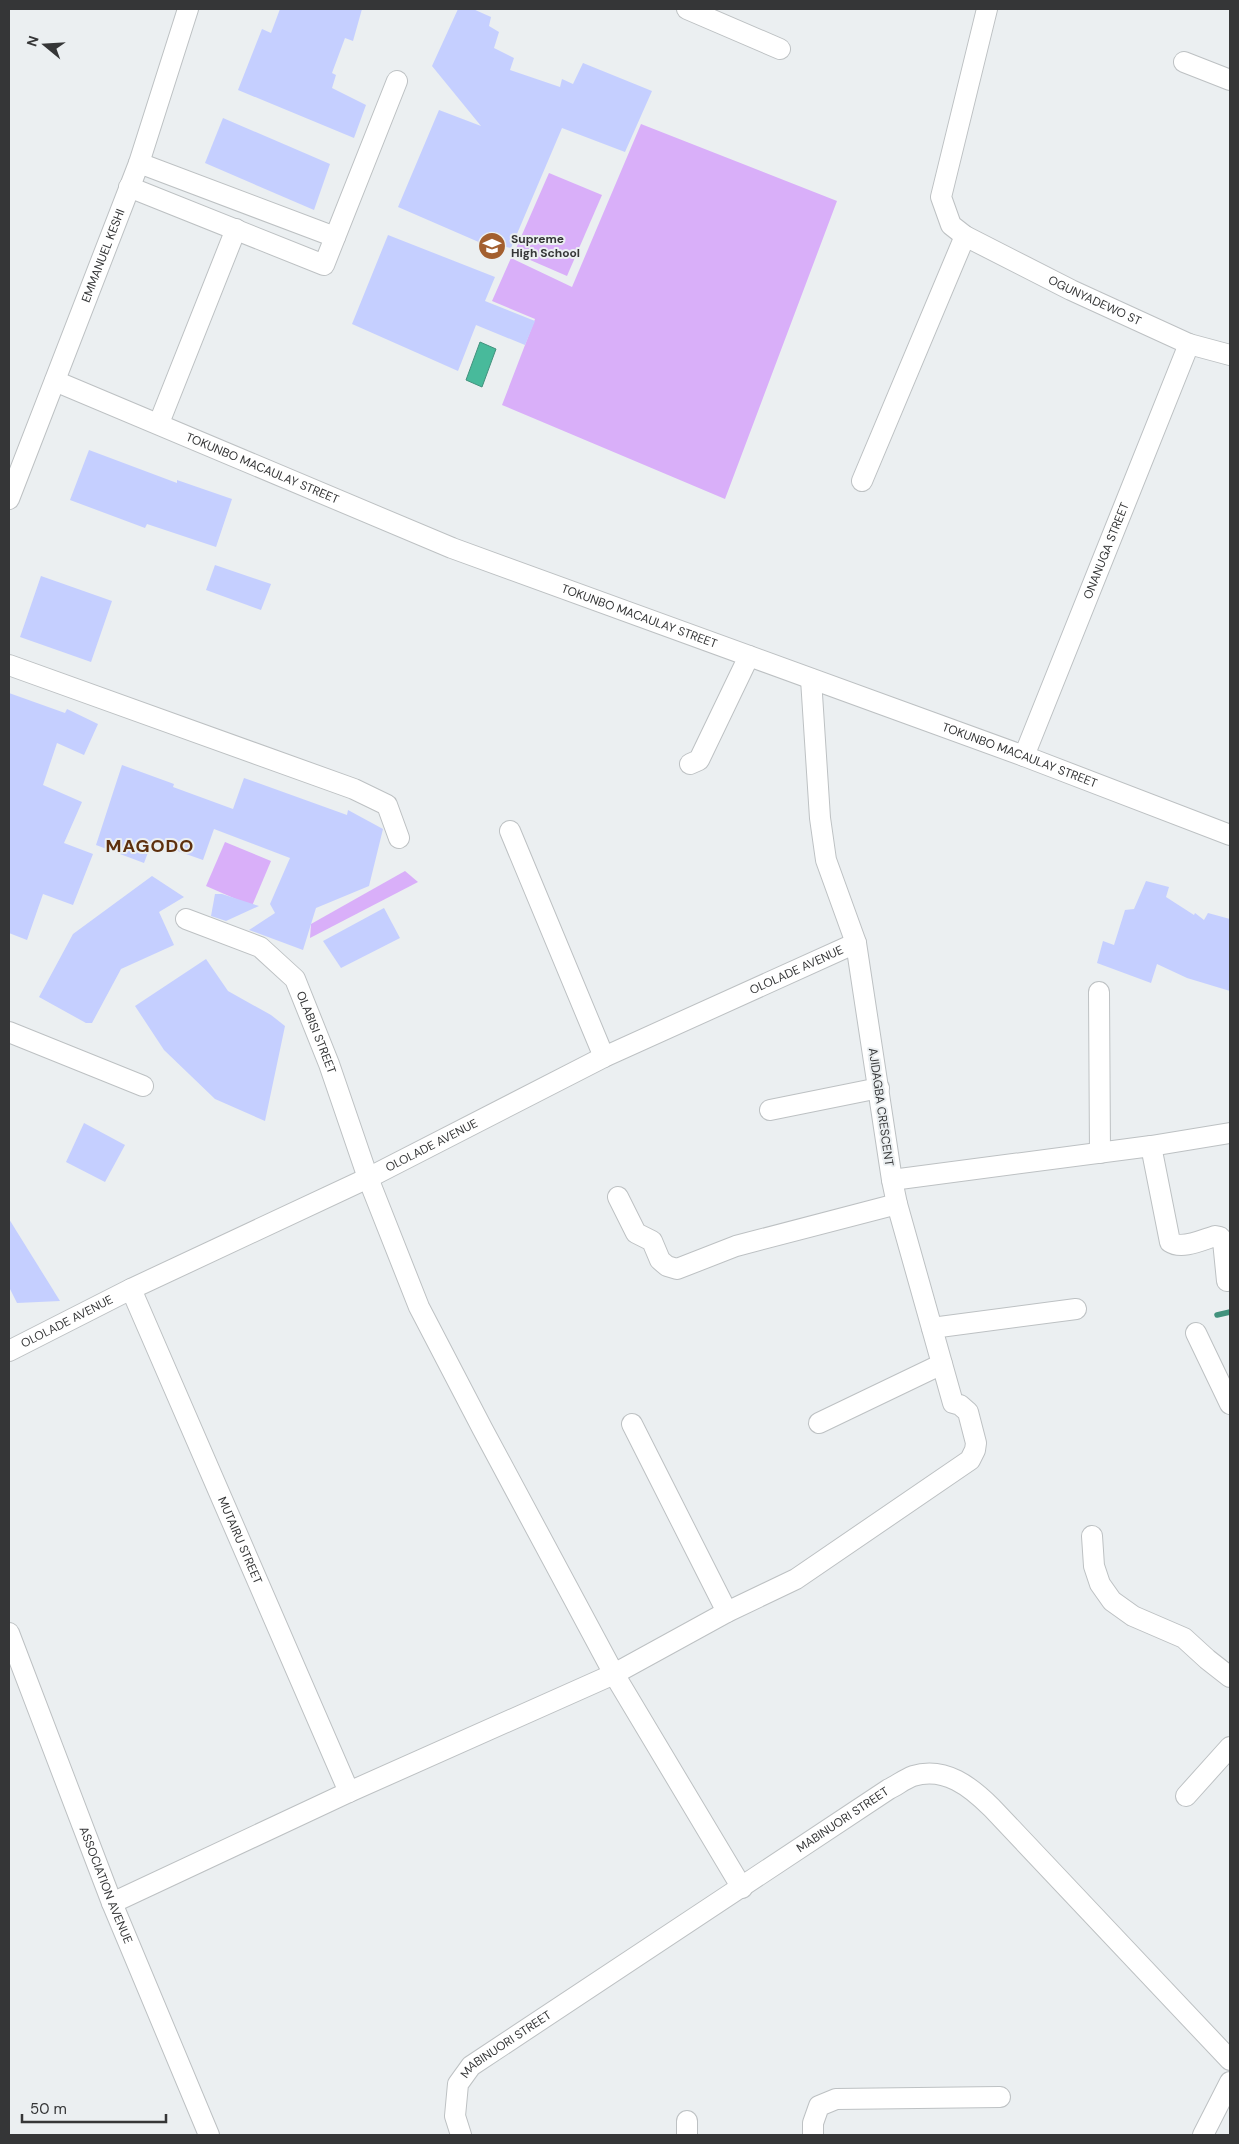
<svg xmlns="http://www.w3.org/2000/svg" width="1239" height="2144" viewBox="0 0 1239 2144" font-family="'DM Sans',sans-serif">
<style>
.green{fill:#d9aff9}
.water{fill:#48ba9b;stroke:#42927d}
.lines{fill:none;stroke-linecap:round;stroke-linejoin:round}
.stream{stroke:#42927d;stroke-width:5.5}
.building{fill:#c5cfff}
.minor-casing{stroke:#bdc1c3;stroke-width:22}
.minor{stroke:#fff;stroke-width:20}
.labels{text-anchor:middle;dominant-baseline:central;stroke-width:4;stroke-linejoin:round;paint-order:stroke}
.poi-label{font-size:12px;font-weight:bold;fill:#353637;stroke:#ebeff1;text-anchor:start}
.street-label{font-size:12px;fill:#353637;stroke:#ebeff1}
.district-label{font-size:18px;font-weight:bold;letter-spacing:1px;fill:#5e300e;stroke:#ebeff1}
</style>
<rect width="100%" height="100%" fill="#ebeff1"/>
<g class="green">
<path d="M641,124L837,201L725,499L502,405L535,319L492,301L511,258L572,287Z"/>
<path d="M549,173L602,195L567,276L514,253Z"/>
<path d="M225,842L271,861L252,906L206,886Z"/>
<path d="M405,871L418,882L310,938L311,924Z"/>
</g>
<path class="water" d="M480,342L496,349L482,387L466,380Z"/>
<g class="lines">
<path class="stream" d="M1217,1315L1230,1312"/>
</g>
<g class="building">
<path d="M280,9H362L353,41L345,38L332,73L336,75L332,88L366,105L354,138L238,90L262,29L271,33Z"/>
<path d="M458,9H473L491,17L489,26L499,32L494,48L514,58L510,70L560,87L562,79L573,84L583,63L652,91L625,152L562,128L511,248L506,247L504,253L398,207L439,110L481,126L432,66Z"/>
<path d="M223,118L330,164L314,210L205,163Z"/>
<path d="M388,235L495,277L485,301L535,321L525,345L476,325L458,371L352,324Z"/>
<path d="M89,450L177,483V480L232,499L216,547L147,524L145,528L70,500Z"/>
<path d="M215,565L271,584L261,610L206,590Z"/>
<path d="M41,576L112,601L91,662L20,637Z"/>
<path d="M9,693L65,713L67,709L98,724L84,755L57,743L43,785L82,802L64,843L93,854L73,905L43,894L27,940L9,933Z"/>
<path d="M122,765L174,784L173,787L233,809L244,778L347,815L348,810L383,829L369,886L316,908L303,950L249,930L275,913L270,904L290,858L214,829L203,860L152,842L144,863L96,845Z"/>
<path d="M152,876L184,897L159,912L174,945L121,969L92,1023H86L39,997L73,934Z"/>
<path d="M1146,881L1169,887L1166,897L1194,915L1195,913L1204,920L1208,913L1230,919V991L1187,978L1157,964L1151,983L1097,963L1103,941L1114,945L1125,910L1134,909Z"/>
<path d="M215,894H222L259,906L226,921L211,916Z"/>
<path d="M384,908L400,938L341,968L323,941Z"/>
<path d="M206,959L228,991L271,1015L285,1026L265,1121L215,1099L164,1050L135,1006Z"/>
<path d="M84,1123L125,1145L105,1182L66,1162Z"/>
<path d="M9,1219L60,1301L17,1303L9,1287Z"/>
</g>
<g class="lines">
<g class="minor-casing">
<g id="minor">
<path d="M687,9L780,49"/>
<path id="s1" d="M987,9L941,197L951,225L965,236L1071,290L1189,344L1230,355"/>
<path d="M1184,62L1230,80"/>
<path d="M139,163L335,237"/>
<path d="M129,187L324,265L397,81"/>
<path id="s2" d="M55,381L452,548L1024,756L1230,835"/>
<path d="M159,423L236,229"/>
<path d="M862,481L965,236"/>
<path id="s3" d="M9,499L139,163L188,9"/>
<path d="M9,665L354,789L387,805L399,838"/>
<path id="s4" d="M1024,756L1189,344"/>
<path d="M690,764L699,760L749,656"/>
<path d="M510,831L604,1057"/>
<path id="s5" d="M186,919L260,947L295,979L329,1064L368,1178L419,1307L482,1428L614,1674L742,1888"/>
<path d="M1099,992L1100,1153"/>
<path d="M9,1032L143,1086"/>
<path d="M770,1110L879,1088"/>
<path d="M1151,1146L1230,1133"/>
<path d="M892,1180L1151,1146L1170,1242C1182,1250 1202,1240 1215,1236L1220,1237L1223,1241L1227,1281"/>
<path d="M618,1197L636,1233L652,1241L660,1260L667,1266L677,1269L736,1246L897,1204"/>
<path id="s6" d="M131,1289L349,1792"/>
<path d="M932,1328L1076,1309"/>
<path d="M1196,1333L1230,1404"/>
<path id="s7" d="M9,1351L131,1289L368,1178L604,1057L856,943"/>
<path d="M819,1423L942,1364"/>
<path d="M632,1424L727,1612"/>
<path d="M1092,1536L1094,1566L1100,1584L1112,1601L1133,1616L1184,1638L1207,1659L1230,1677"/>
<path id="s8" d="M9,1633L112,1903L209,2135"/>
<path d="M1186,1796L1230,1747"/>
<path d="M112,1903L349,1792L614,1674L727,1612L796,1579L970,1460L975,1450L976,1443L968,1412L960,1405L953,1403L897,1204L892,1180L856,943L826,860L820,818L811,679"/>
<path d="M687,2121V2135"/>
<path id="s9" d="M461,2135L455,2116L458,2084L471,2066L889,1789C897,1785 905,1779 913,1776C945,1766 971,1787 992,1808L1230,2060"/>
<path d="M813,2135V2123L819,2106L836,2099L1000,2097"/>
<path d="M1203,2135L1230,2082"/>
</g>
</g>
<use href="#minor" class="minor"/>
</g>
<defs>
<g id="school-disc" transform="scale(1.4375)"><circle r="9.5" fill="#a35f2f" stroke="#ebeff1"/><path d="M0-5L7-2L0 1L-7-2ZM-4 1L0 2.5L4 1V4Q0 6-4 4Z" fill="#fff"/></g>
</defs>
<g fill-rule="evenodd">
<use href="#school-disc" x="492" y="246"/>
</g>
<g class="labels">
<g class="poi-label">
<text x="511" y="239">Supreme<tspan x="511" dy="14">High School</tspan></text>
</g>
<g class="street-label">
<text stroke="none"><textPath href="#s3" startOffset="261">EMMANUEL KESHI</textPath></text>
<text stroke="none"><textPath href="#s1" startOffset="386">OGUNYADEWO ST</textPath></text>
<text stroke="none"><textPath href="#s2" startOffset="225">TOKUNBO MACAULAY STREET</textPath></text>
<text stroke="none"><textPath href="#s4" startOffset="221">ONANUGA STREET</textPath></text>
<text stroke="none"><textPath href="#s2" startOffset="630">TOKUNBO MACAULAY STREET</textPath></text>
<text stroke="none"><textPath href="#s2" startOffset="1035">TOKUNBO MACAULAY STREET</textPath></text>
<text stroke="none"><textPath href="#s7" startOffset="875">OLOLADE AVENUE</textPath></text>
<text stroke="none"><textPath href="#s5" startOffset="184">OLABISI STREET</textPath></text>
<text transform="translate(881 1107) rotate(82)">AJIDAGBA CRESCENT</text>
<text stroke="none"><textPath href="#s7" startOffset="470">OLOLADE AVENUE</textPath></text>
<text stroke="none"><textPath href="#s7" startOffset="65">OLOLADE AVENUE</textPath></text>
<text stroke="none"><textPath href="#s6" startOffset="274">MUTAIRU STREET</textPath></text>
<text stroke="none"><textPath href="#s9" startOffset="520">MABINUORI STREET</textPath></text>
<text stroke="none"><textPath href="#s8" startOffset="270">ASSOCIATION AVENUE</textPath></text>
<text stroke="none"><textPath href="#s9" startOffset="115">MABINUORI STREET</textPath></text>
</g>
<g class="district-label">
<text x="150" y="846">MAGODO</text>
</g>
</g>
<rect width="1239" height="2144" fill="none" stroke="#353637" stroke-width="20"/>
<g transform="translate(45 45) rotate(288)" stroke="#ebeff1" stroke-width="4" paint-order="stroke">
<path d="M0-4L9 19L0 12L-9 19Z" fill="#353637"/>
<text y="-8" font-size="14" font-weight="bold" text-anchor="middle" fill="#353637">N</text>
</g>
<path d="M22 2114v8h144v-8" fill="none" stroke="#353637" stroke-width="2.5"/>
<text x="30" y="2114" font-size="15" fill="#353637" stroke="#ebeff1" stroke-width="4" paint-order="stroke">50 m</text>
</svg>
